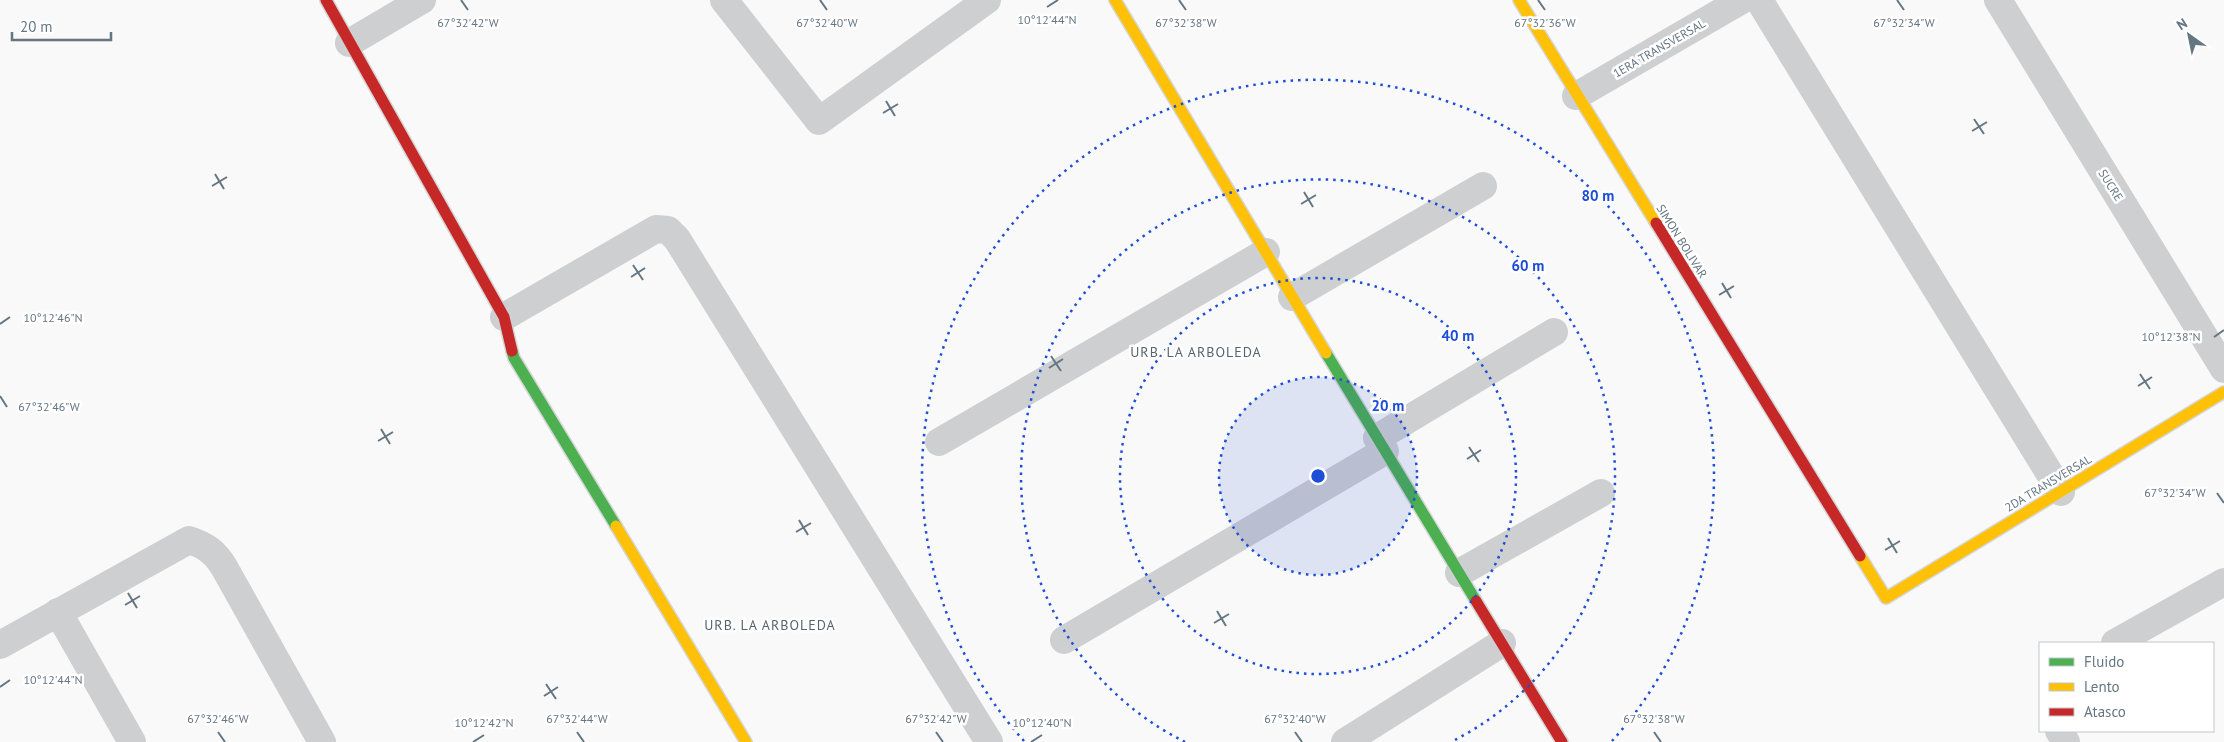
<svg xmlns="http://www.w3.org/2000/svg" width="2224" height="742" viewBox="0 0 2224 742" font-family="'PT Sans',sans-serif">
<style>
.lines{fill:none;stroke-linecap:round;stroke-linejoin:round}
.fast-casing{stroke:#d5d6d7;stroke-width:14}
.slow-casing{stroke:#d5d6d7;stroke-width:14}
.jam-casing{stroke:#d5d6d7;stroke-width:14}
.street{stroke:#cecfd0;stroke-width:28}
.fast{stroke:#4caf50;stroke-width:11}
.slow{stroke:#ffc107;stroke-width:11}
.jam{stroke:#c62828;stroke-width:11}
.ticks{fill:none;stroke:#657683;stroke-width:2}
.ring{fill:none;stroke:#1d4ed8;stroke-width:2.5;stroke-dasharray:2.5 5}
.labels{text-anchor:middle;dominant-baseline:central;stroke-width:5;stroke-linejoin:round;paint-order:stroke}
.street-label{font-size:12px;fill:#657683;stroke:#fff}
.neighbourhood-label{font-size:14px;letter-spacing:1px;fill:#57646e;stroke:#fff}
.ticks-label{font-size:12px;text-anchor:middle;fill:#657683;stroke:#fff;stroke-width:5;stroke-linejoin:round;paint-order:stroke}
.centre{fill:#1d4ed8;stroke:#fff;stroke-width:2.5}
.ring-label{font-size:15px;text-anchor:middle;font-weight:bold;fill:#1d4ed8;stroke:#fff;stroke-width:5;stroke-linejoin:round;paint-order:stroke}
</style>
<rect width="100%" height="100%" fill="#f9f9f9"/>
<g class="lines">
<g class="fast-casing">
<g id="fast">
<path d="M512,351L514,358L616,526"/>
<path d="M1326,353L1476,601"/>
</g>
</g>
<g class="slow-casing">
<g id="slow">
<path d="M1115,0L1326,353"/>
<path d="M1519,0L1656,223"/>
<path d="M616,526L746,742"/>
<path d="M1860,556L1886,598L2224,392"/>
</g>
</g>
<g class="jam-casing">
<g id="jam">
<path d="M326,0L504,317L512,351"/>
<path d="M1656,223L1860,556"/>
<path d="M1476,601L1562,742"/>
</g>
</g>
<g class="street">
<path d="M724,0L819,121L987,0"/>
<path d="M1759,0L2061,492"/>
<path d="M1998,0L2224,369"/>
<path d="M349,43L422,0"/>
<path d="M1576,96L1742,0"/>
<path d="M1292,297L1483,186"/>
<path d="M504,317L656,229L668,230L677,239L989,742"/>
<path d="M1377,438L1554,332"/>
<path d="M939,442L1266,252"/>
<path d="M1459,573L1601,493"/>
<path d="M58,612L132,742"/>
<path d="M1064,640L1385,451"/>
<path d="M2115,643L2224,582"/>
<path d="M0,645L189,540C205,545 215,552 224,567L322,742"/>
<path d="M2059,731L2066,742"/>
<path d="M1345,742L1502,643"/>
</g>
<use href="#fast" class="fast"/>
<use href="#slow" class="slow"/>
<use href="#jam" class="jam"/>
</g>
<path class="ticks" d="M461,0L468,10M820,0L827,10M1179,0L1186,10M1538,0L1545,10M1897,0L1904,10M1047,7L1058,0M886,101L895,116M883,113L898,104M1974,119L1984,134M1972,131L1987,122M215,174L224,189M212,186L227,177M1304,192L1313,207M1301,204L1316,195M633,265L643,280M631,277L645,268M1722,283L1731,298M1719,295L1734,286M0,324L10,317M2214,337L2224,330M1051,356L1061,371M1049,368L1063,359M2140,374L2150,389M2138,386L2152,377M0,396L7,407M381,429L390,444M378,441L393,432M1469,447L1479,462M1467,459L1481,450M2217,493L2224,503M799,520L808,535M796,532L811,523M1888,538L1897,553M1885,550L1900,541M128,593L137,608M125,605L140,596M1217,611L1226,626M1214,623L1229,614M546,684L556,699M0,687L10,680M544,696L558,687M218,732L225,742M577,732L584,742M936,732L943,742M1295,732L1302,742M1654,732L1661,742M473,742L484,735M1031,742L1042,735"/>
<circle cx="1318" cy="476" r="99" fill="#1d4ed8" fill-opacity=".12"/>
<g class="ring">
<circle cx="1318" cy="476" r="99"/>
<circle cx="1318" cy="476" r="198"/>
<path d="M1185 742A297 297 0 1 1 1451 742"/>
<path d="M1024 741A396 396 0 1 1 1612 741"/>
</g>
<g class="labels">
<g class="street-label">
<text transform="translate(1659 48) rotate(-30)">1ERA TRANSVERSAL</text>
<text transform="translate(2111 185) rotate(58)">SUCRE</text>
<text transform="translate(1682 241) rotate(58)">SIMON BOLIVAR</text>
<text transform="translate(2048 483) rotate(-31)">2DA TRANSVERSAL</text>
</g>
<g class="neighbourhood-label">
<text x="1196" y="352">URB. LA ARBOLEDA</text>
<text x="770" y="625">URB. LA ARBOLEDA</text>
</g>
</g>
<g class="ticks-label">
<text x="1047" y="24">10°12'44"N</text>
<text x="468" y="27">67°32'42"W</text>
<text x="827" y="27">67°32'40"W</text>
<text x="1186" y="27">67°32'38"W</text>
<text x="1545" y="27">67°32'36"W</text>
<text x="1904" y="27">67°32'34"W</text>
<text x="53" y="322">10°12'46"N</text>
<text x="2171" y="341">10°12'38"N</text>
<text x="49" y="411">67°32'46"W</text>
<text x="2175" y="497">67°32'34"W</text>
<text x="53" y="684">10°12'44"N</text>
<text x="218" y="723">67°32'46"W</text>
<text x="577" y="723">67°32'44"W</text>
<text x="936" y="723">67°32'42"W</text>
<text x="1295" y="723">67°32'40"W</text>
<text x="1654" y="723">67°32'38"W</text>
<text x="484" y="727">10°12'42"N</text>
<text x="1042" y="727">10°12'40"N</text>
</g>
<circle cx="1318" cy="476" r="8" class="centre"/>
<g class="ring-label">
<text x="1598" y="201">80 m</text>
<text x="1528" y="271">60 m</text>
<text x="1458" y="341">40 m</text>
<text x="1388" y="411">20 m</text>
</g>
<rect x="2039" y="642" width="175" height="90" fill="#ffffff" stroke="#c1c8cd"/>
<rect x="2049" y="658" width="25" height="8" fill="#4caf50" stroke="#c1c8cd"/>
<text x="2084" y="667" font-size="15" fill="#657683">Fluido</text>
<rect x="2049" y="683" width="25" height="8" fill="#ffc107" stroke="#c1c8cd"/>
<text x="2084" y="692" font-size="15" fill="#657683">Lento</text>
<rect x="2049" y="708" width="25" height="8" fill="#c62828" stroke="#c1c8cd"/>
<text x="2084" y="717" font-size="15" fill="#657683">Atasco</text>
<g transform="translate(2189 35) rotate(327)" stroke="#ffffff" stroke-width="4" paint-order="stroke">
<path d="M0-4L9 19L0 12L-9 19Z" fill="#657683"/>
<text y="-8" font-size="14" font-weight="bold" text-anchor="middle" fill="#657683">N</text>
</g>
<path d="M12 32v8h99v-8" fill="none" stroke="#657683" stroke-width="2.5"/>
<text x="20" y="32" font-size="15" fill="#657683" stroke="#ffffff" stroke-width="4" paint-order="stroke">20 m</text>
</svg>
